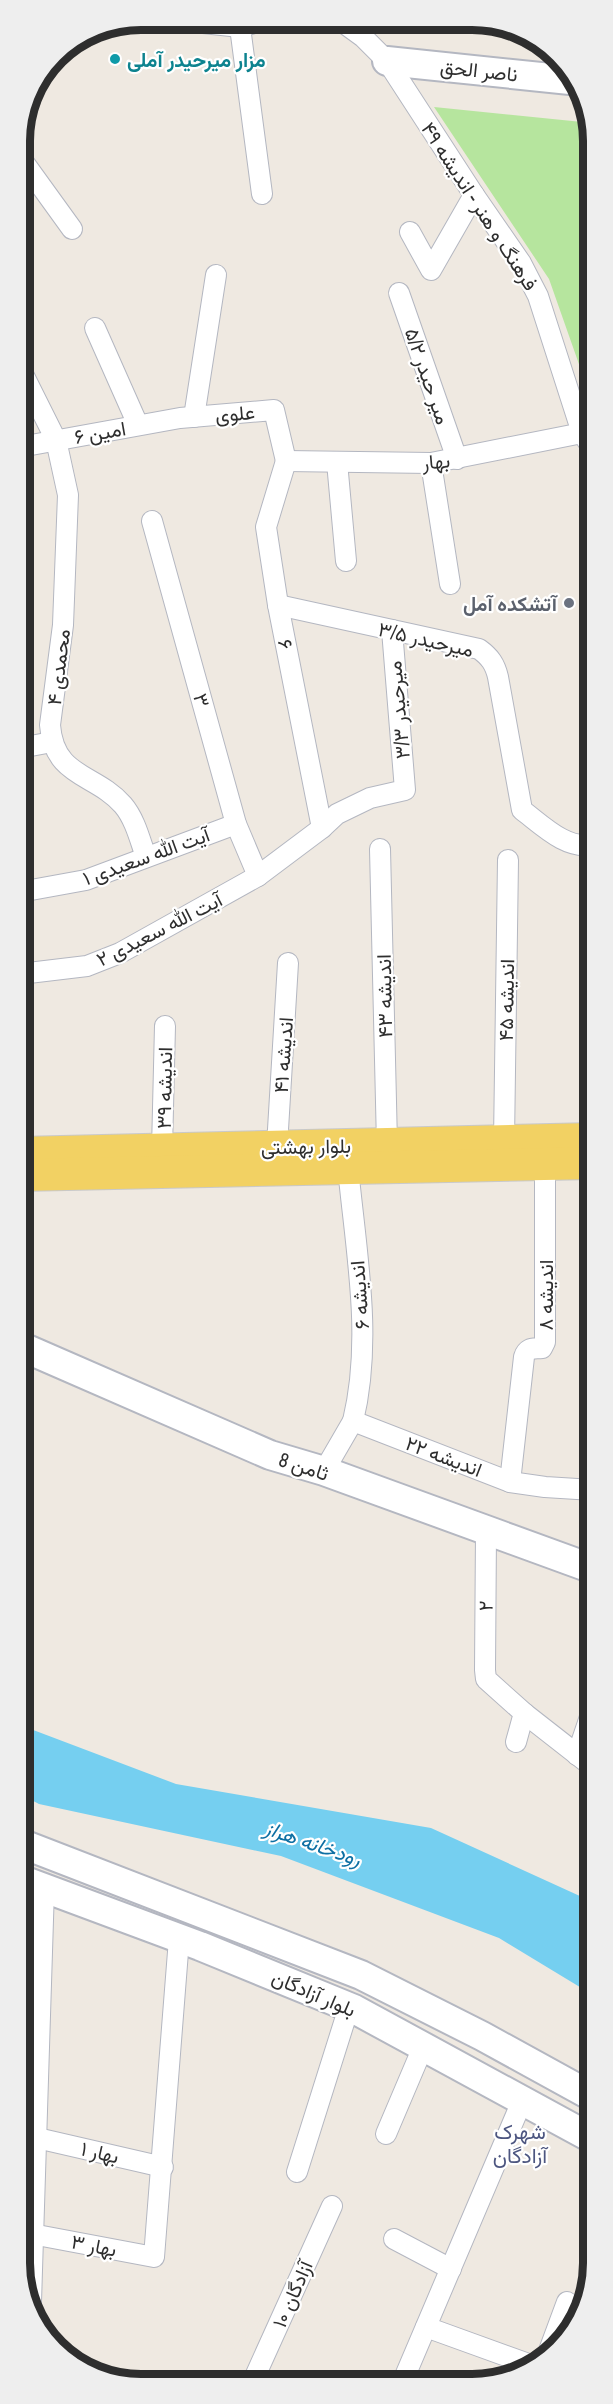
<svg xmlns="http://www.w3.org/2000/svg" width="613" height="2404" viewBox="0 0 613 2404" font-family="'Archivo Narrow',Vazirmatn,sans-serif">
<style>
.green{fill:#b6e59e}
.water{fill:#75cff0}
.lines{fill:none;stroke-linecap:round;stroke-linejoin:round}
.street-casing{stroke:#b4b7c1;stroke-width:22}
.secondary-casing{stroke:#b4b7c1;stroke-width:32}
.primary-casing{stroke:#c9c9c9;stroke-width:34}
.street{stroke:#fff;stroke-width:20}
.secondary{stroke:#fff;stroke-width:28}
.primary{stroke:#f2d163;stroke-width:32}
.culture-dot{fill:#0f9aa8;stroke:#fff;stroke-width:2}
.worship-dot{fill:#6b7280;stroke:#fff;stroke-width:2}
.labels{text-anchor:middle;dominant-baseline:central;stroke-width:4.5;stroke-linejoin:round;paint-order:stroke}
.culture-label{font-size:20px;font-weight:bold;fill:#0d838f;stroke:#fff;text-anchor:start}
.street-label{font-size:20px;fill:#2e2e2e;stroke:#fff}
.worship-label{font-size:20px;font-weight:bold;fill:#5b616d;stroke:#fff;text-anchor:end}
.water-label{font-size:21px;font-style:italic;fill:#0d6fa3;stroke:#fff}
.neighbourhood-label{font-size:21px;fill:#4d5680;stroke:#fff}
.rim{fill:none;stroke:#2e2e2e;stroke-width:8}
</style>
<rect width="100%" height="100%" fill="#efe9e1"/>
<path class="green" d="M434,107L592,123L593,404L549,279Z"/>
<path class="water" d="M20,1725L176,1784L431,1828L593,1902V1995L499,1938L281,1856L39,1804L20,1794Z"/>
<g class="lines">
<g class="street-casing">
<g id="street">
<path d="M194,20V22L240,27L265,20"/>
<path d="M341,21L363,37L387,61L474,195L521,263L538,296L582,433L593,449"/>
<path d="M240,27L262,194"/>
<path d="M20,157L72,229"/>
<path d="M410,232L431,270L474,195"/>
<path d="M399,293L457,459"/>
<path d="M95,328L138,425"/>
<path d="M21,370L56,440L68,495L63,625L50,725C54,778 95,773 123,805C135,819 140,840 146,857"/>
<path d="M194,417L216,275"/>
<path d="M20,447L180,418L274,410L286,461"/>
<path d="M286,461L266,527L278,605L322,828"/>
<path d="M286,461L431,463L582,433"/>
<path d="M337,462L346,561"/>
<path d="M431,463L450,584"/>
<path d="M152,521L236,824L258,876"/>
<path d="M278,605L479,649C490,657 495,664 498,677L522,810C541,824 567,851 593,844"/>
<path d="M20,748L52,742"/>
<path d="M380,849L387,1144"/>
<path d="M20,892L86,880L236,824"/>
<path d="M20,974L87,966L120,953L258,876L322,828L337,814L370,798L405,790L392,630"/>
<path d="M504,1141L508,860"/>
<path d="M277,1146L288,963"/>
<path d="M162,1149L165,1026"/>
<path d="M348,1168C356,1252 373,1339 353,1421"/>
<path d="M324,1471L353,1421L510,1482L545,1487L593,1490"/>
<path d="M510,1482L524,1357C527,1347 533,1349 542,1348L545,1342V1164"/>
<path d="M486,1532L485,1670L486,1679L524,1713L516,1742"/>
<path d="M524,1713L593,1767"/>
<path d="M577,1755L593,1708"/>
<path d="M386,2134L423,2047"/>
<path d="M21,2137L37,2138L163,2167"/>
<path d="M297,2172L349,2007"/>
<path d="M21,2232L154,2257L179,1939"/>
<path d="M394,2239L451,2269"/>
<path d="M31,2302L44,1888"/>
<path d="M426,2327L534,2366"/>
<path d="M547,2356L567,2302"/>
<path d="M252,2383L332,2206"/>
<path d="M402,2383L522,2101"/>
</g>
</g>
<g class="secondary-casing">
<g id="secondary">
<path d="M387,61L570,80"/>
<path d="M20,1346L270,1455L324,1471L593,1569"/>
<path d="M20,1843L361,1975L482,2036L593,2097"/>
<path d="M20,1879L200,1946L354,2009L593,2139"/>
</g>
</g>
<g class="primary-casing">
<g id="primary">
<path d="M20,1153L593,1139"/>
<path d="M20,1175L593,1163"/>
</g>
</g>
<use href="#street" class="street"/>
<use href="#secondary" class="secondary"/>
<use href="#primary" class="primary"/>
</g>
<circle class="culture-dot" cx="115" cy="59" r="6"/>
<circle class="worship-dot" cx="569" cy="603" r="6"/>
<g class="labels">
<g class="culture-label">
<text x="127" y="59">مزار میرحیدر آملی</text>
</g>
<g class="street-label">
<text transform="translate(479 70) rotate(6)">ناصر الحق</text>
<text transform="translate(480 206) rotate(57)">فرهنگ و هنر - اندیشه ۴۹</text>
<text transform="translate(428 376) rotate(71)">میر حیدر ۵/۲</text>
<text transform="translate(235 413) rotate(-5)">علوی</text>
<text transform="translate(100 432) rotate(-10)">امین ۶</text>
<text transform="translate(436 461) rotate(-5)">بهار</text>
<text transform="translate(426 639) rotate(13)">میرحیدر ۳/۵</text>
<text transform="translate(286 644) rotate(79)">۶</text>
<text transform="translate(58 667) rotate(-83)">محمدی ۴</text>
<text transform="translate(202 700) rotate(74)">۳</text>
<text transform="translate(398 710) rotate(-95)">میرحیدر ۳/۳</text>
<text transform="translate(146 856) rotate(-20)">آیت الله سعیدی ۱</text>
<text transform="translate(159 929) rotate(-27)">آیت الله سعیدی ۲</text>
<text transform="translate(384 996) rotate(-91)">اندیشه ۴۳</text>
<text transform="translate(506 1000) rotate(-89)">اندیشه ۴۵</text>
<text transform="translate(283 1055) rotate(-86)">اندیشه ۴۱</text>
<text transform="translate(164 1088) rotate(-89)">اندیشه ۳۹</text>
<text transform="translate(306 1146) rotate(-1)">بلوار بهشتی</text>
<text transform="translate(359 1295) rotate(-94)">اندیشه ۶</text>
<text transform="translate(545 1295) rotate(-90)">اندیشه ۸</text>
<text transform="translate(444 1456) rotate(21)">اندیشه ۲۲</text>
<text transform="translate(304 1466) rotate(18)">ثامن 8</text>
<text transform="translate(485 1606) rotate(-89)">۲</text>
<text transform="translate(314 1993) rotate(23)">بلوار آزادگان</text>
<text transform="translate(100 2152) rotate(13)">بهار ۱</text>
<text transform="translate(94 2245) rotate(11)">بهار ۳</text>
<text transform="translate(292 2294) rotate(-66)">آزادگان ۱۰</text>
</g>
<g class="worship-label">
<text x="557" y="603">آتشکده آمل</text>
</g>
<g class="water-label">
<text transform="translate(313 1843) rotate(19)">رودخانه هراز</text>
</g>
<g class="neighbourhood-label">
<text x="520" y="2131">شهرک<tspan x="520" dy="24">آزادگان</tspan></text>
</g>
</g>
<path d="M0 0H613V2404H0ZM141 30H472A111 111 0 0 1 583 141V2263A111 111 0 0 1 472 2374H141A111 111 0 0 1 30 2263V141A111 111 0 0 1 141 30Z" fill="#eee" fill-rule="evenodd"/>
<path class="rim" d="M141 30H472A111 111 0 0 1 583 141V2263A111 111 0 0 1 472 2374H141A111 111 0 0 1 30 2263V141A111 111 0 0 1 141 30Z"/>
</svg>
